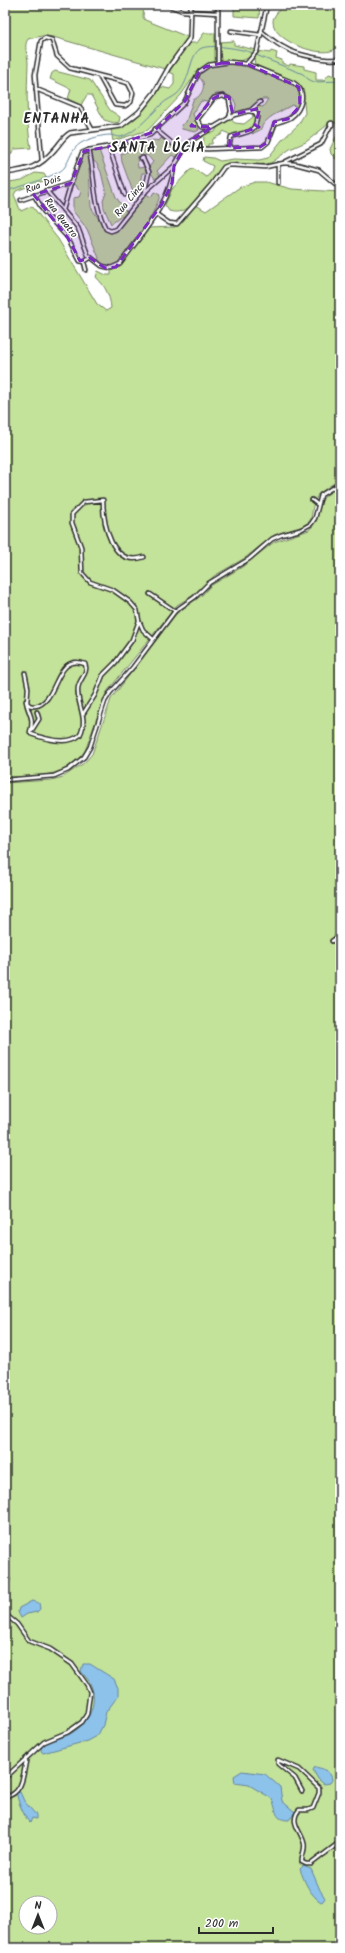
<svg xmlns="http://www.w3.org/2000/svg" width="345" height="1953" viewBox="0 0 345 1953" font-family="Kalam,sans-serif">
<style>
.green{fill:#c3e29a;stroke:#778662;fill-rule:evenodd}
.water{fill:#8dc2eb;stroke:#66869e}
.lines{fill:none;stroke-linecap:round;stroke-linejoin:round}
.stream{stroke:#66869e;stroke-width:1}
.minor-casing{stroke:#2b2b2b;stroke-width:5.5}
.tertiary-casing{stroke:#2b2b2b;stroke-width:6}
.minor{stroke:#fff;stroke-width:2.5}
.tertiary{stroke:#fff;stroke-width:3}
.marked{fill:#7b2cbf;fill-opacity:0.2;stroke:#7b2cbf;stroke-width:3;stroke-dasharray:8 5;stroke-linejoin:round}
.labels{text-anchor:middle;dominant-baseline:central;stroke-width:3.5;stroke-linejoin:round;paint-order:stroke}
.street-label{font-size:10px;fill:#2b2b2b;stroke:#fff}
.district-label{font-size:14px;font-weight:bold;letter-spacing:1px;fill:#2b2b2b;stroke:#fff}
</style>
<rect width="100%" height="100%" fill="#fff"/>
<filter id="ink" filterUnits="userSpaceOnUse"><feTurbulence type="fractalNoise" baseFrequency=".025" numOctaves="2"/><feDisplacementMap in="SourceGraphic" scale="8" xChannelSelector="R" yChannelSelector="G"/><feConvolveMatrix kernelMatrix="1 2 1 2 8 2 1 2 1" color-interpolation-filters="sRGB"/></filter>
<g filter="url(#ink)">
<g class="green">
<path d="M5,5H144L143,17L145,20L188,37L165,69L53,37L42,36L28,39C23,46 28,55 28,63C27,92 26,120 31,148L15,149L5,161Z"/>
<path d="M234,5H260L259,18L234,16Z"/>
<path d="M282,5H340C340,17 344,38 336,48C326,60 272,42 273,21C273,16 280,10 282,5Z"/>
<path d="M204,33H215V62L199,69L181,95L148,130L113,141L111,130C135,126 148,106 161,87L170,89L174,84V74L169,72L189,43H197Z"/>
<path d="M234,41V45L256,50C250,62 232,63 221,60L219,42Z"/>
<path d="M258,51L270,53L271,51L277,53L276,58L282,60V63L289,66L290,64L304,66V69L316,72V80H324L329,74L340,78V163L331,154L330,149L338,133L339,127L336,123L331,122L306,142L290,149L271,163L257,165L228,164L223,167C209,181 193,219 169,211L165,205L172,189L190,170L194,169L206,177L210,174L213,166L203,161L204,157L213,158L220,161L234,159L259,160L268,158L282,140L298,125L305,113L303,92L297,83L255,65L254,58Z"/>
<path d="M226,64L247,65L295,85C301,91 301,99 298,107L292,105C279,113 266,116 260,130L252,134C254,125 264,117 254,109L256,106L263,107L268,99H262L251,108L237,112L235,110L236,105C234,96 225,93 216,94L207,102L201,101L193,114L199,130L195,132L182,129L181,125L186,122L193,100C200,97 205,90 203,82L199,77C201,66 216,65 226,64Z"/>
<path d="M55,71L90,80L110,110L120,117L119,122L114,123L104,120L91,95H87L81,105L68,99L71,89L50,79L52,73Z"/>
<path d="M252,112L256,115L255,122L250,130L230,135L224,131L221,135L213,139L212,144H208V147H203L204,137L201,136L209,131L210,133L215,132L218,126L230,119L235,123L244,124L253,117Z"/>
<path d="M161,138L181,153L177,158L172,155L157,171L161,177L156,180L151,173L149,167L153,162L147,155L137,157L138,168L146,167L148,173H142L139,189L133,192L122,162L121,154L128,151L126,144L136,141L137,144C146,144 150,138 159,141Z"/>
<path d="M99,150L116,197L128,214L124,218L122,216L111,224L104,208L103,201L106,193L101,172L97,164L93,160L91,151Z"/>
<path d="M88,152L91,168L89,169L91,207L107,232H116L146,194L151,197L154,192L160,195C157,211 125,260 112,267L104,266L98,262L99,258L87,229L73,211V198L79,197L81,192L77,188V186L72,184L82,156Z"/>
<path d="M35,173L44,174L46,177V180L16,191L14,195C17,200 18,206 21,211L32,206L58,239L97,304L106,311L111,308C110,295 105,286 96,277L98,271L106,275H111V271L120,267L148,228L175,227L196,205L206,211L240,187L255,182H266L292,189L340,192V479L318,494L313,506L311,519L308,523L303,526L274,535L245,558L214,576L192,596L177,605L106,693L85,751C64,779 37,776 5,777V189L9,182L22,180Z"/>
<path d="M340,486V1948H5V783L51,780L63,777L84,763L92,754L111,699L176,614L202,595L210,586L242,567L274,542L309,530L316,522L321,502L325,496ZM26,1903H50V1927H26Z"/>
</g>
<g class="water">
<path d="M32,1601L39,1603L40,1609L37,1612L27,1614L21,1618L18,1612L19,1608Z"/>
<path d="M83,1664H90L114,1679L118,1688V1696L106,1712L103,1725L98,1735L87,1741L43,1753L41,1751L42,1745C50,1740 60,1739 68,1735C87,1726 100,1704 90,1683C88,1678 83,1675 81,1671Z"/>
<path d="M315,1767C322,1768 332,1772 332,1780L330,1783L324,1784L318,1779L313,1770Z"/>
<path d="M242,1771L265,1774L280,1787L282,1801L295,1812L289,1820C272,1820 278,1808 271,1798L249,1785L235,1783L234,1776Z"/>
<path d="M17,1792H20L24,1801L36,1815V1819L32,1818L30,1823C26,1820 15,1797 17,1792Z"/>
<path d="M303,1866L311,1869L320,1890L325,1898L323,1901L321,1902C310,1895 304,1881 300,1869Z"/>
</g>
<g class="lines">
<g class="stream">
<path d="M256,55L303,74L308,79L314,82L340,81"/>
<path d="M5,191C15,189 59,175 64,168C70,160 71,149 81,143C88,139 102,135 110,135C113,135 116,137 119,137C133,136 152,113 162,104C166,100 172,98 177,94C191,81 189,56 200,49C209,43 243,49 253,53"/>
</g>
<g class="minor-casing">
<g id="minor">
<path d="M167,5L183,11L218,13"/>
<path d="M218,5V63"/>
<path d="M231,31L261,35"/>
<path d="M261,31C269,37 276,44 285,48C294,54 331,63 340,58"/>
<path d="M247,63L257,51L267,5"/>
<path d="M36,89L80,107L92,129"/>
<path d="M251,110L260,102"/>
<path d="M331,123H332V125L330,124Z"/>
<path d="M212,127H202L197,120L214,98L223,96L229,99L231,111L229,118"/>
<path d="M109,147L125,195"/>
<path d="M89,150C95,176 93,205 106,229L111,231L116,229L147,190L174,166L189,142L234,115L248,111L255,112L257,117C255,136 244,131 231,137L229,148"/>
<path d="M141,158H143V159H142Z"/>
<path d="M143,159L149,172L145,190"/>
<path d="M42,161L35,75L41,41L45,38L52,40L57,56L70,68L128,83L133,93L131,102L125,106L115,105L99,76"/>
<path d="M285,162L321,144L331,125"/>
<path d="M278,183V164"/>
<path d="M46,190L78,228L88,255L102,266L111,268L120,264C141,234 170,204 174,167"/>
<path d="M34,195L44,212L68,238L80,261L84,262L90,258"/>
<path d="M21,200L71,183"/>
<path d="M63,210L71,183L82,153L89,150L118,145L150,135L184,103L199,72L209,65L229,62L247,64L294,83C308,92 301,110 290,118C285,121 279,121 275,124L268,142L262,147L208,149L178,148L155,129"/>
<path d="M156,214L169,223L177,224L211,185L224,167L229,165L265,167L284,163L296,164L319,170L340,188"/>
<path d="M84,262L86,270"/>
<path d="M312,500L317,504"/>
<path d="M150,594L175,611"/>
<path d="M140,623L143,630L153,639"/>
<path d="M25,673L28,688L27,703C30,706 31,706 35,706C59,703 54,652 85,664C89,673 79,679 78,688C76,704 89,718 80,735C68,746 45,739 31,734L30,732C35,717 28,714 26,701"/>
<path d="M83,714L95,695L103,675L115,663L132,640L139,621L137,610L130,602L113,590L90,582L82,573L81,547L72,523V514L84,502L103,500C103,523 111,568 144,557"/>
<path d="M32,730L39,719L37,712"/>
<path d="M5,780L54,776L68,770L84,757L90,747L105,701L110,693L133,667L175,611L195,597L209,583L249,559L272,539L281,535L300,530L311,524L315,518L321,495L340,483"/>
<path d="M332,941L340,935"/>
<path d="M5,1579L8,1580"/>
<path d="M5,1614L17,1624L29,1641L50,1649L72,1664L87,1685L90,1692L87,1714L82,1722L68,1732L44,1742L5,1778"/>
<path d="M302,1791L295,1778L278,1764V1760L299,1769L319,1788V1793L313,1808L308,1810H299C289,1822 301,1831 304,1843C306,1850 301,1855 302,1862L306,1864H311L340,1842"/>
<path d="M5,1797C23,1794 23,1775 26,1761"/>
</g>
</g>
<g class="tertiary-casing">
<path id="tertiary" d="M5,173C28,170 39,168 55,149C60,144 63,137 70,133L121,126L139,112L155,92L169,67L190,38L191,5"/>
</g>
<use href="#minor" class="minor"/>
<use href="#tertiary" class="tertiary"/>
</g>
</g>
<path class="marked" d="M222,63L247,64L299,87L300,106L288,119L274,122L268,142L260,147L229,148L231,136L259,127L255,125L260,108L236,114L232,111L229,97L218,96L211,100L191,126L212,127L186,144L174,166L172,183L162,204L116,267L105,268L90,258L80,261L68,238L34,195L71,183L84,151L118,145L153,132L185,101L199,72L205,67Z"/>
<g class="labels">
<g class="street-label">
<text transform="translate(43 184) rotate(-20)">Rua Dois</text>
<text transform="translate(130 199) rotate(-51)">Rua Cinco</text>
<text transform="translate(61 218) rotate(52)">Rua Quatro</text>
</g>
<g class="district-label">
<text x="57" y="119">ENTANHA</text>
<text x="158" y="148">SANTA LÚCIA</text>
</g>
</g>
<rect width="345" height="1953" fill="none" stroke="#fff" stroke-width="20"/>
<rect x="10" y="10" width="325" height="1933" fill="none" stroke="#2b2b2b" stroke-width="1.5" filter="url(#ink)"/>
<g transform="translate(38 1915)"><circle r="19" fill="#ffffff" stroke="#aaaaaa"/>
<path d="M0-3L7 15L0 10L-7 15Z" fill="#2b2b2b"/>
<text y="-6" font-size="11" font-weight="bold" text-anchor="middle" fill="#2b2b2b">N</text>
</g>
<path d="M199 1927v6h74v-6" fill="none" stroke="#2b2b2b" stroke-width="2"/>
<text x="205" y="1927" font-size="12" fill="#2b2b2b" stroke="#ffffff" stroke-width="3" paint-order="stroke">200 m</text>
</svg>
